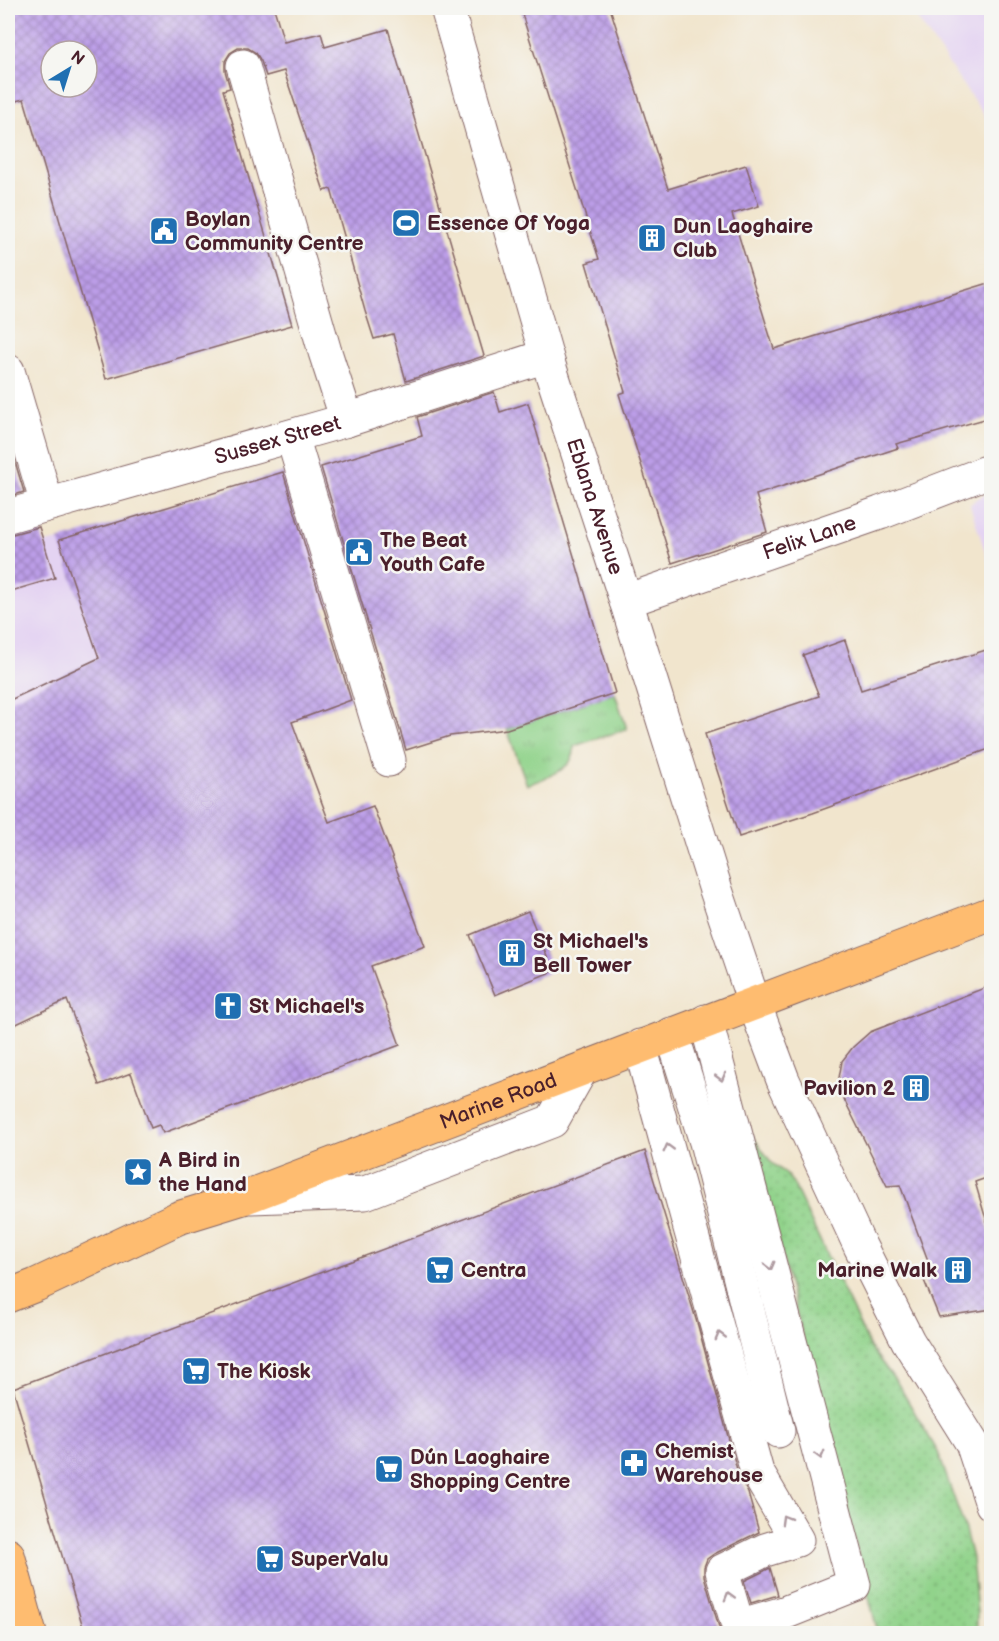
<svg xmlns="http://www.w3.org/2000/svg" width="999" height="1641" viewBox="0 0 999 1641" font-family="'Balsamiq Sans',sans-serif">
<style>
.built{fill:#e4d3f2}
.grass{fill:url(#grass-tufts);stroke:#6e795b;stroke-width:1.5}
.garden{fill:url(#garden-dots);stroke:#6e795b;stroke-width:1.5}
.building{fill:url(#building-cross-hatch);fill-rule:evenodd}
.lines{fill:none;stroke-linecap:round;stroke-linejoin:round}
.minor-casing{stroke:#846464;stroke-width:35}
.major-casing{stroke:#846464;stroke-width:35}
.minor{stroke:#fff;stroke-width:33}
.major{stroke:#febc70;stroke-width:33}
.oneway{stroke:#ae9aa0}
.labels{text-anchor:middle;dominant-baseline:central;stroke-width:5;stroke-linejoin:round;paint-order:stroke}
.poi-label{font-size:21px;font-weight:bold;fill:#4a1f2b;stroke:#f6f6f2;text-anchor:start}
.street-label{font-size:21px;fill:#4a1f2b;stroke:#f6f6f2}
</style>
<defs>
<pattern id="grass-tufts" width="24" height="20" patternUnits="userSpaceOnUse" patternTransform="scale(1.5)"><rect width="24" height="20" fill="#91d38b"/><path d="M3 7l-1-3M5 7V3M7 7l1-3M15 17l-1-3M17 17v-4M19 17l1-3" fill="none" stroke="#7fb578"/></pattern>
<pattern id="garden-dots" width="8" height="8" patternUnits="userSpaceOnUse" patternTransform="scale(1.5)"><rect width="8" height="8" fill="#91d38b"/><path d="M2 2h.1M6 6h.1" fill="none" stroke="#7fb578" stroke-width="1.8" stroke-linecap="round"/></pattern>
<pattern id="building-cross-hatch" width="8" height="8" patternUnits="userSpaceOnUse" patternTransform="scale(1.5)"><rect width="8" height="8" fill="#bc9ee8"/><path d="M0 0l8 8M0 8l8-8" fill="none" stroke="#9b80bc"/></pattern>
</defs>
<rect width="100%" height="100%" fill="#f6f6f2"/>
<filter id="ink" filterUnits="userSpaceOnUse"><feTurbulence type="fractalNoise" baseFrequency=".0167" numOctaves="2"/><feDisplacementMap in="SourceGraphic" scale="12" xChannelSelector="R" yChannelSelector="G"/><feConvolveMatrix kernelMatrix="1 2 1 2 8 2 1 2 1" color-interpolation-filters="sRGB"/></filter>
<filter id="wash" filterUnits="userSpaceOnUse"><feTurbulence type="fractalNoise" baseFrequency=".008" numOctaves="4" result="noise"/><feDisplacementMap in="SourceGraphic" scale="24" xChannelSelector="R" yChannelSelector="G"/><feGaussianBlur stdDeviation="1.35" result="paint"/><feColorMatrix in="noise" values="0 0 0 0 0 0 0 0 0 0 0 0 0 0 0 0 0 1.4 0 .05"/><feComposite in="paint" operator="in"/></filter>
<g filter="url(#wash)">
<rect width="100%" height="100%" fill="#f1e5cd"/>
<g class="built">
<path d="M909,8H991V125L919,21Z"/>
<path d="M318,462L359,598L8,701V552L59,540Z"/>
<path d="M991,492V570L970,505L976,499Z"/>
</g>
<path class="grass" d="M615,693L627,729L574,746C577,770 544,778 527,785L507,729Z"/>
<path class="garden" d="M751,1134L771,1162L785,1173L793,1183L870,1347L898,1384L938,1452L964,1526L972,1558L977,1612V1633H878Z"/>
<g id="blocks">
<g class="building">
<path d="M8,8H274L284,42L321,33L325,47L388,29L484,356L406,381L393,334L374,339L365,311L331,189L324,191L284,71L266,76L261,61L256,53L248,48H238L230,53L225,61V71L230,88L223,90L292,325L106,379L24,99L8,103ZM51,51H87V87H51Z"/>
<path d="M520,8H610L668,189L746,165L759,206L732,214L774,349L992,282V417L896,444L898,448L756,495L767,532L672,563L619,394L625,392L586,263L599,259Z"/>
<path d="M494,392L500,412L528,403L615,693L507,729L450,736L406,750L321,467L422,436L417,417Z"/>
<path d="M13,455L24,492L8,497V456Z"/>
<path d="M283,472L351,700L292,722L329,822L373,806L425,946L371,966L400,1045L163,1133L159,1125L151,1128L131,1073L99,1085L67,1000L8,1028V701L99,658L59,540Z"/>
<path d="M39,527L55,578L8,592V534H13Z"/>
<path d="M845,640L861,690L992,648V748L813,813L739,837L705,734L819,696L803,655Z"/>
<path d="M528,911L553,971L495,995L470,935Z"/>
<path d="M992,985V1176L975,1182L992,1240V1309L939,1317L921,1273L930,1266L900,1185L887,1186L843,1097L839,1078L842,1061L853,1047L870,1032Z"/>
<path d="M645,1151L698,1326L739,1477L748,1493L759,1532L714,1554L707,1559L704,1567V1576L721,1634H85L13,1388Z"/>
<path d="M770,1568L778,1595L751,1603L744,1581Z"/>
</g>
</g>
</g>
<g filter="url(#ink)">
<use href="#blocks" fill-opacity="0" stroke="#846464" stroke-width="1.5"/>
<g class="lines">
<g class="minor-casing">
<g id="minor">
<path id="s1" d="M447,8L549,365L626,601L716,890L754,1003L783,1080L860,1246L908,1341L972,1443L992,1504"/>
<path d="M243,66L325,352L347,420"/>
<path d="M8,371L47,504"/>
<path d="M292,436L389,760"/>
<path id="s2" d="M8,516L347,420L546,356"/>
<path id="s3" d="M626,601L880,513L992,470"/>
<path d="M672,1034L706,1142L778,1431"/>
<path d="M640,1046L757,1472L797,1540L765,1550L722,1571L738,1626L784,1613L854,1585L706,1021"/>
<path d="M251,1197L365,1193L552,1121L581,1070"/>
</g>
</g>
<g class="major-casing">
<g id="major">
<path id="s4" d="M8,1296L36,1285L178,1218L243,1198L992,913"/>
<path d="M8,1555L30,1634"/>
</g>
</g>
<use href="#minor" class="minor"/>
<use href="#major" class="major"/>
</g>
<defs><path id="oneway-chevron" d="M-2-3.5L2.5 0L-2 3.5" fill="none" stroke-width="1.6" stroke-linecap="round" stroke-linejoin="round" transform="scale(1.5)"/></defs>
<g class="oneway">
<use href="#oneway-chevron" transform="translate(721 1077) rotate(75)"/>
<use href="#oneway-chevron" transform="translate(668 1148) rotate(-105)"/>
<use href="#oneway-chevron" transform="translate(770 1266) rotate(75)"/>
<use href="#oneway-chevron" transform="translate(720 1336) rotate(-105)"/>
<use href="#oneway-chevron" transform="translate(820 1455) rotate(75)"/>
<use href="#oneway-chevron" transform="translate(785 1519) rotate(-120)"/>
<use href="#oneway-chevron" transform="translate(729 1596) rotate(-106)"/>
</g>
</g>
<defs>
<g id="stadium-square" transform="scale(1.5)"><rect x="-9" y="-9" width="18" height="18" rx="4" fill="#1f6fb2" stroke="#f6f6f2"/><path d="M0-5a6.5 5 0 1 0 0 10a6.5 5 0 1 0 0-10ZM-3.5-1.8h7v3.6h-7Z" fill="#fff"/></g>
<g id="civic-square" transform="scale(1.5)"><rect x="-9" y="-9" width="18" height="18" rx="4" fill="#1f6fb2" stroke="#f6f6f2"/><path d="M-.6-6.5H3V-4.5H.6V-3L4-1V1h2V6H-6V1h2V-1L-.6-3ZM-1.2 2.5V6h2.4V2.5Z" fill="#fff"/></g>
<g id="building-square" transform="scale(1.5)"><rect x="-9" y="-9" width="18" height="18" rx="4" fill="#1f6fb2" stroke="#f6f6f2"/><path d="M-4-6H4V6H1V3H-1V6H-4ZM-2.5-4.3h1.7v1.8h-1.7ZM.8-4.3h1.7v1.8H.8ZM-2.5-1h1.7V.8h-1.7ZM.8-1h1.7V.8H.8Z" fill="#fff"/></g>
<g id="church-square" transform="scale(1.5)"><rect x="-9" y="-9" width="18" height="18" rx="4" fill="#1f6fb2" stroke="#f6f6f2"/><path d="M-1.2-6h2.4v3.5h3.3v2.4h-3.3V6h-2.4V-.1h-3.3v-2.4h3.3Z" fill="#fff"/></g>
<g id="sight-square" transform="scale(1.5)"><rect x="-9" y="-9" width="18" height="18" rx="4" fill="#1f6fb2" stroke="#f6f6f2"/><path d="M0-6L1.8-2.2L6-1.7L2.9 1.2L3.7 5.4L0 3.3L-3.7 5.4L-2.9 1.2L-6-1.7L-1.8-2.2Z" fill="#fff"/></g>
<g id="supermarket-square" transform="scale(1.5)"><rect x="-9" y="-9" width="18" height="18" rx="4" fill="#1f6fb2" stroke="#f6f6f2"/><path d="M-6-5.5h2.5l.6 2H6L4.5 2H-2.5L-4.4-4H-6ZM-1.5 3.2a1.3 1.3 0 1 0 .1 0ZM3 3.2a1.3 1.3 0 1 0 .1 0Z" fill="#fff"/></g>
<g id="pharmacy-square" transform="scale(1.5)"><rect x="-9" y="-9" width="18" height="18" rx="4" fill="#1f6fb2" stroke="#f6f6f2"/><path d="M-2-6h4v4h4v4h-4v4h-4v-4h-4v-4h4Z" fill="#fff"/></g>
</defs>
<g fill-rule="evenodd">
<use href="#stadium-square" x="406" y="223"/>
<use href="#civic-square" x="164" y="231"/>
<use href="#building-square" x="652" y="238"/>
<use href="#civic-square" x="359" y="552"/>
<use href="#building-square" x="512" y="953"/>
<use href="#church-square" x="228" y="1006"/>
<use href="#building-square" x="916" y="1088"/>
<use href="#sight-square" x="138" y="1172"/>
<use href="#supermarket-square" x="440" y="1270"/>
<use href="#building-square" x="958" y="1270"/>
<use href="#supermarket-square" x="196" y="1371"/>
<use href="#pharmacy-square" x="634" y="1463"/>
<use href="#supermarket-square" x="389" y="1469"/>
<use href="#supermarket-square" x="270" y="1559"/>
</g>
<g class="labels">
<g class="poi-label">
<text x="185" y="219">Boylan<tspan x="185" dy="24">Community Centre</tspan></text>
<text x="427" y="223">Essence Of Yoga</text>
<text x="673" y="226">Dun Laoghaire<tspan x="673" dy="24">Club</tspan></text>
<text x="380" y="540">The Beat<tspan x="380" dy="24">Youth Cafe</tspan></text>
<text x="533" y="941">St Michael's<tspan x="533" dy="24">Bell Tower</tspan></text>
<text x="249" y="1006">St Michael's</text>
<text x="895" y="1088" text-anchor="end">Pavilion 2</text>
<text x="159" y="1160">A Bird in<tspan x="159" dy="24">the Hand</tspan></text>
<text x="461" y="1270">Centra</text>
<text x="937" y="1270" text-anchor="end">Marine Walk</text>
<text x="217" y="1371">The Kiosk</text>
<text x="655" y="1451">Chemist<tspan x="655" dy="24">Warehouse</tspan></text>
<text x="410" y="1457">Dún Laoghaire<tspan x="410" dy="24">Shopping Centre</tspan></text>
<text x="291" y="1559">SuperValu</text>
</g>
<g class="street-label">
<text stroke="none"><textPath href="#s2" startOffset="280">Sussex Street</textPath></text>
<text stroke="none"><textPath href="#s1" startOffset="520">Eblana Avenue</textPath></text>
<text stroke="none"><textPath href="#s3" startOffset="194">Felix Lane</textPath></text>
<text stroke="none"><textPath href="#s4" startOffset="528">Marine Road</textPath></text>
</g>
</g>
<rect width="999" height="1641" fill="none" stroke="#f6f6f2" stroke-width="30"/>
<g transform="translate(69 69) rotate(38)"><circle r="28" fill="#f6f6f2" stroke="#b1a0a2" stroke-width="1.5"/>
<path d="M0-4.5L10 22L0 15L-10 22Z" fill="#1f6fb2"/>
<text y="-9" font-size="16" font-weight="bold" text-anchor="middle" fill="#4a1f2b">N</text>
</g>
</svg>
